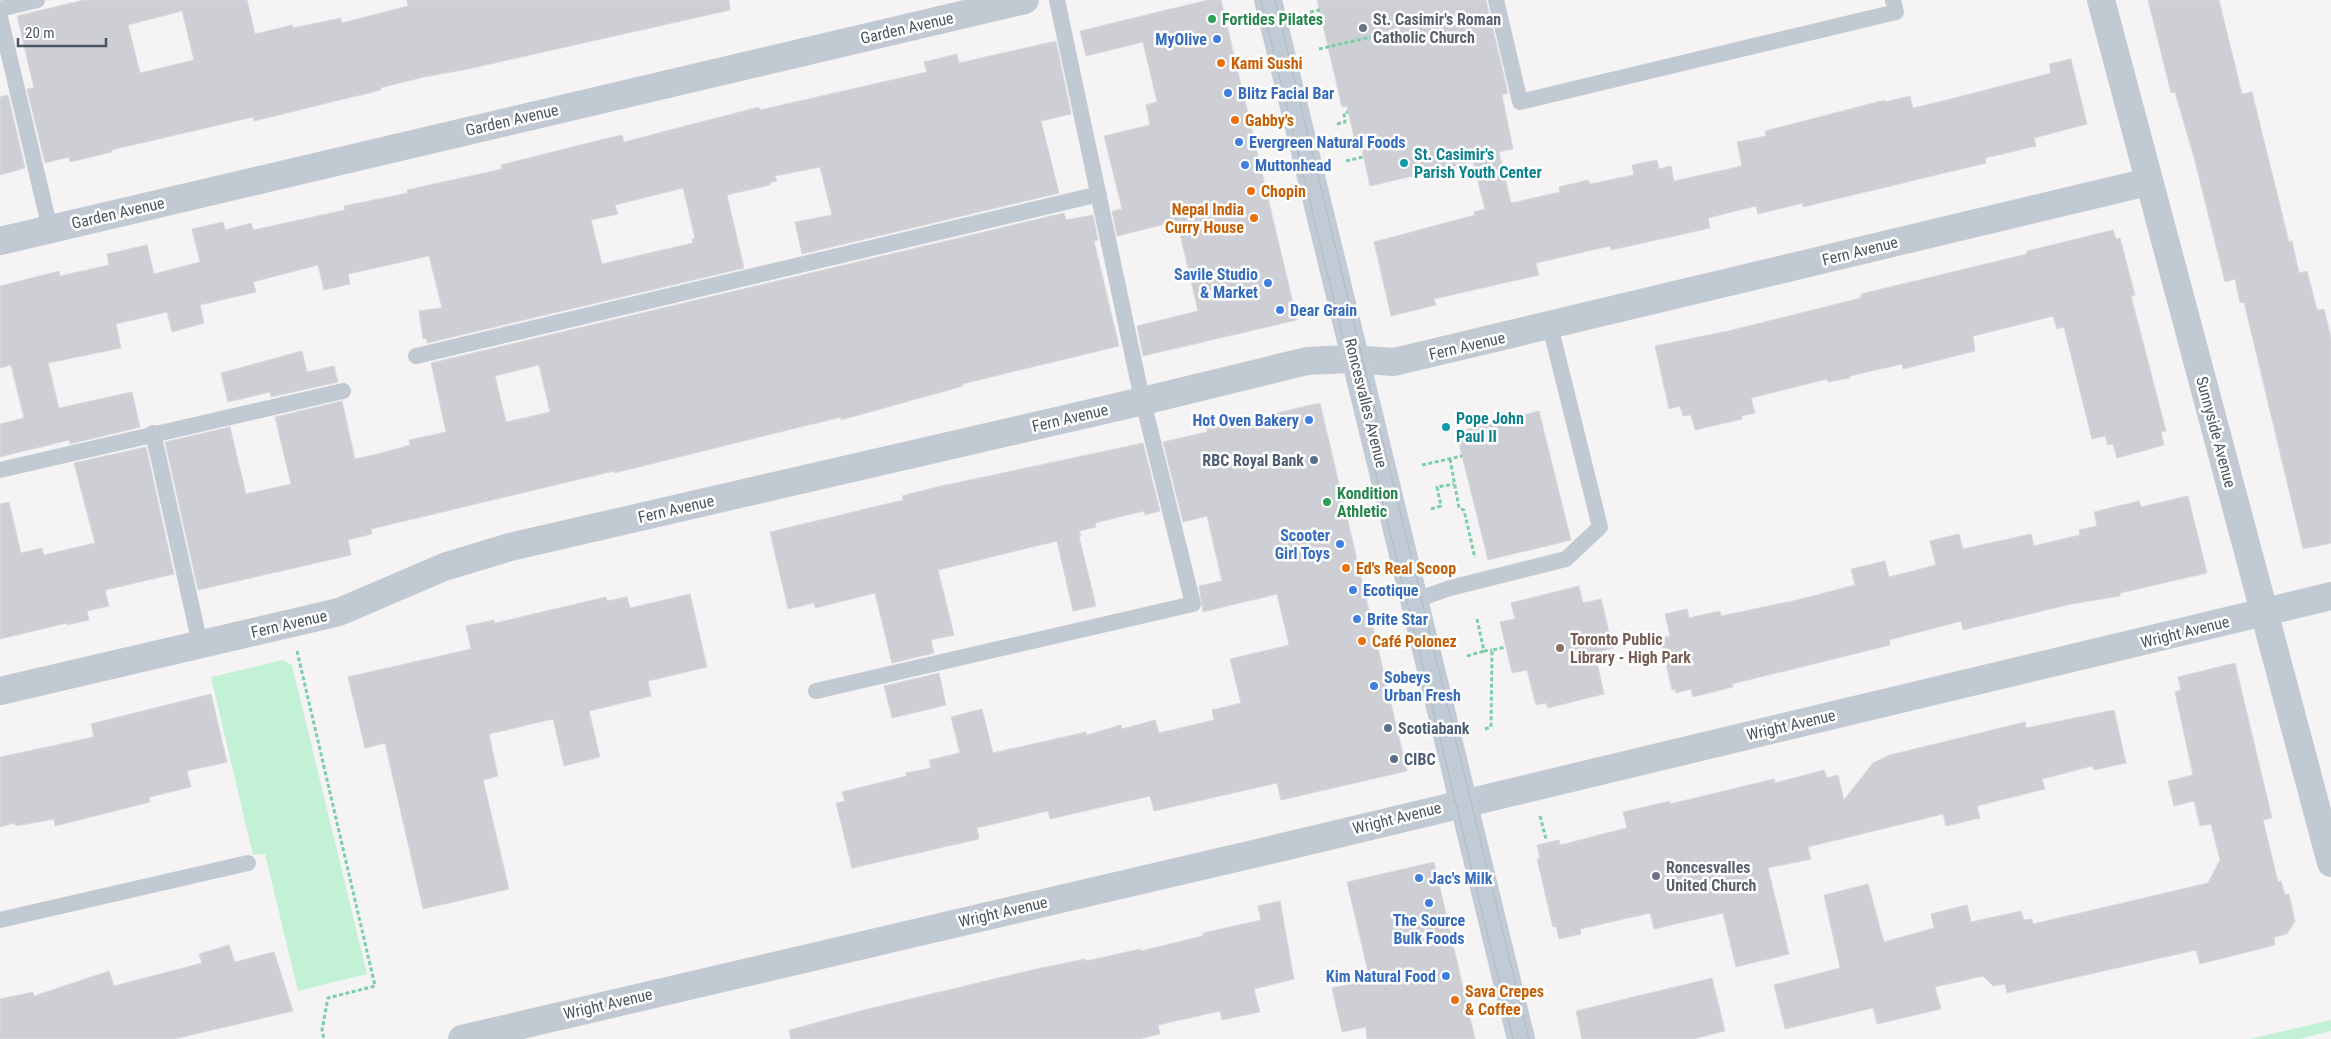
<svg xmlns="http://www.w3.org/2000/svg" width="2331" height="1039" viewBox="0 0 2331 1039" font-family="'Roboto Condensed',sans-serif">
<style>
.green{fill:#c3f1d5}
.building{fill:#cdcfd5;stroke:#d7d9de;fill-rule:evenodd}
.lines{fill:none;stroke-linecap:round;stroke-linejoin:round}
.path{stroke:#7ad0a6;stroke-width:3;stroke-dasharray:4 2.5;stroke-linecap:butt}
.lane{stroke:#c1cad2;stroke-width:16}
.street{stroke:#c1cad2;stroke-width:28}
.secondary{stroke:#c1cbd6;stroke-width:28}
.tram{stroke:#b5b8bd;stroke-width:1}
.leisure-dot{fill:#2e9e5b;stroke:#fff;stroke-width:2}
.worship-dot{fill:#6b7280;stroke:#fff;stroke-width:2}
.shop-dot{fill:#3f7fe0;stroke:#fff;stroke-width:2}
.food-dot{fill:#e8710a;stroke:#fff;stroke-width:2}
.culture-dot{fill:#0f9aa8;stroke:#fff;stroke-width:2}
.service-dot{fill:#5c6f8a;stroke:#fff;stroke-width:2}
.education-dot{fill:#8d6e63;stroke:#fff;stroke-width:2}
.labels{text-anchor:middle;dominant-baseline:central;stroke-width:5;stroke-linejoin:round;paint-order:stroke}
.leisure-label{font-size:16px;font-weight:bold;fill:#27864d;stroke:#fff;text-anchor:start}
.worship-label{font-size:16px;font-weight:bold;fill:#5b616d;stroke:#fff;text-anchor:start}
.street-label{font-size:16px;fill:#4a5661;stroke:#fff}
.shop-label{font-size:16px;font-weight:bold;fill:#366cbe;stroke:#fff;text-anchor:start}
.food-label{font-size:16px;font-weight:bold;fill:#c56008;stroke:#fff;text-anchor:start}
.culture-label{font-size:16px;font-weight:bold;fill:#0d838f;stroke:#fff;text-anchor:start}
.service-label{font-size:16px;font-weight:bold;fill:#4e5e75;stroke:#fff;text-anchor:start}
.education-label{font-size:16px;font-weight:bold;fill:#785e54;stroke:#fff;text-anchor:start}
</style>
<rect width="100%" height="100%" fill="#f5f3f3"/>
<g class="green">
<path d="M283,660L292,665L367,974L298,991L265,854L253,855L211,677Z"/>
<path d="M2331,1020V1031L2299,1039H2250Z"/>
</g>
<g class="building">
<path d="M84,0H247L255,34L292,25L293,28L341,18L342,23L408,6L407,0H729L730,10L468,69L424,77L380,88L381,90L254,121L253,117L111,150L112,152L70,162L69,157L45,163L27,89L34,88L17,16ZM182,11L194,60L140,73L128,25Z"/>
<path d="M1208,0H1221L1297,320L1143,356L1137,326L1198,311L1177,221L1117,236L1112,211L1122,209L1104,136L1150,125L1146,105L1157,102L1143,42L1086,56L1080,31Z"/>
<path d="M1317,0H1486L1508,93L1502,95L1513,149L1499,152L1511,203L1560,192L1559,187L1588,180L1590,184L1634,175L1632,165L1657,160L1659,169L1671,166L1674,181L1742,166L1737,142L1766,136L1765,131L1885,100V102L1910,96L1913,108L1947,100L2051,73L2049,64L2071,59L2087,124L2034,138L2036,146L1985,158L1986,163L1803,207V203L1758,214L1756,206L1708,218L1710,228L1611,250L1610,246L1536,263L1539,275L1434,299L1436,305L1391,316L1374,242L1475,215L1474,212L1485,209L1473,162L1370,186L1360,141L1355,142L1347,106L1342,107Z"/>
<path d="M2148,0H2219L2242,94L2252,92L2289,242L2292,241L2299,273L2307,271L2317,310L2324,309L2331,338V543L2303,549L2244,302L2240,303L2235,279L2225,282L2195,161L2175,92L2171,93Z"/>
<path d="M1056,41L1071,114L1041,121L1059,193L802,254L795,222L832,215L820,167L775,176L777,181L770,183V185L727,195L744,268L427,343L426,338L423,339L419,311L442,308L429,256L348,274L350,284L324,290L318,265L253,282L256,292L200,305L204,323L172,332L167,312L116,324L121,348L48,363L59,408L132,392L140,427L70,444L69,440L0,457V424L24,418L11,365L0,368V286L59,271L60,276L109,265L107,254L147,245L154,274L200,262L192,229L223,222L225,230L251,223L253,230L345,210L344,206L408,193L407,190L502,169L501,165L600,140L622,135L624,142L759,107L760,110L927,72L924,62L957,54L959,63ZM683,188L695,238L692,239L693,243L602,264L591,220L618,214L615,205Z"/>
<path d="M8,95L25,168L0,175V97Z"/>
<path d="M1064,213L1066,220L1093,215L1098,240L1094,241L1119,346L962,384L963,386L841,420V417L614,473V471L371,529L372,534L348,540L351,555L198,590L165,442L230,427L246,494L291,484L275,417L342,401L355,459L378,454L410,445L409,440L446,432L431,363ZM539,365L550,412L506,422L495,376Z"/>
<path d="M2113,230L2116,239L2120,238L2135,295L2131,296L2166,431L2161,432L2164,445L2117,458L2113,444L2108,445L2105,436L2092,439L2064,327L2057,329L2053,316L1973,336L1975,351L1903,369L1902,364L1850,376V378L1828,382L1827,379L1751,398L1755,413L1741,416L1742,419L1695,430L1691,415L1683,416L1680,406L1669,409L1655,346L1728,331L1861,298V294L2027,254V251Z"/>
<path d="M302,351L307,372L334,366L338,382L271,397L270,392L228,402L221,373Z"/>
<path d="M1320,403L1407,771L1281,800L1277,783L1154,811L1150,796L1050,819L1048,811L977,828L979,839L852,868L836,803L845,801L842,792L907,776L906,773L931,768L929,760L960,753L951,717L982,709L993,753L1086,732L1087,735L1121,725L1122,729L1155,720L1159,733L1214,720L1212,710L1241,703L1230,659L1289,645L1277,594L1203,612L1199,586L1222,581L1207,516L1183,522L1163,442L1207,432V429Z"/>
<path d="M1539,411L1571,540L1488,560L1456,432Z"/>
<path d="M1143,443L1160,511L1145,515L1144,511L1095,523L1096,527L1079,531L1081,536L1079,537L1096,606L1073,611L1057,541L938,570L954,635L931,640L934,653L892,663L875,593L815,608L814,603L788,609L770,532L903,500L902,496L937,487Z"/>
<path d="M146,447L174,574L105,590L109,606L87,611L89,620L67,625V623L0,639V504L9,502L21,553L42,548L44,555L95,543L74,463Z"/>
<path d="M2188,496L2207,573L2120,593V596L2071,604L1963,630L1961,621L1889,640L1890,645L1732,684L1733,687L1693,697L1691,689L1676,693L1675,689L1672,690L1660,638L1670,636L1665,614L1687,609L1689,618L1720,611L1721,616L1797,600L1855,585L1851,569L1885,561L1889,577L1936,565L1930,541L1959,534L1963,549L2031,534L2034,546L2080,535L2079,530L2097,526L2094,512L2139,501L2141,507Z"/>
<path d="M1579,586L1583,603L1601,599L1613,648L1595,653L1604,694L1548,708L1546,703L1536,705L1527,670L1512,673L1500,622L1515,619L1511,603Z"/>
<path d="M690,594L707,667L648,681L651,696L589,711L600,757L564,766L553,719L489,734L498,776L483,780L509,889L423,909L385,743L365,748L348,677L471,649L466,626L494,620L495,623L606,597L607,601L627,597L630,608Z"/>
<path d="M2235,663L2272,818L2263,820L2278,882L2281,881L2285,895L2289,894L2295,921L2287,934L2274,937L2275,945L2200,964L2196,950L2007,993L2005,984L1993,986L1983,976L1935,987L1941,1009L1877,1024L1873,1008L1785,1029L1774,985L1840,968L1824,895L1868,884L1884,942L1934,928L1931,914L1967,905L1971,922L2021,911L2024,920L2032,919L2033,924L2208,883L2220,860L2211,824L2200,826L2194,801L2174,806L2168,781L2193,775L2175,692L2181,690L2178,677Z"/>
<path d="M939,673L946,705L892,718L884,686Z"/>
<path d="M211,694L227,762L187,771L191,787L149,797L150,802L55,826L54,819L16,826L15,823L0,827V757L94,737L91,724Z"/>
<path d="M2114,710L2126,763L2094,770L2092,766L2042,779L2045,789L1977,806L1980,818L1946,826L1943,814L1808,847L1811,859L1768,868L1789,954L1736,967L1723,913L1654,929L1650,913L1580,929L1581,934L1559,939L1556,926L1553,927L1537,859L1540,858L1537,845L1559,840L1560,845L1627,828L1623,812L1670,801V804L1774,779L1775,783L1824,770L1827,778L1838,775L1844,800L1873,763L1890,755L2025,722L2026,728Z"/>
<path d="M1434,862L1475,1039H1367L1366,1027L1342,1032L1332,988L1370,980L1347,882Z"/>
<path d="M1280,901L1294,979L1254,989L1260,1012L1222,1020L1220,1011L1158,1025L1160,1034L1139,1039H791L789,1030L864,1010L1032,970L1085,959L1086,961L1140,949L1141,951L1203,936V933L1261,920L1258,906Z"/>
<path d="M229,945L235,962L274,952L293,1011L174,1039H0V999L33,992L34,996L109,971L114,986L202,963L199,954Z"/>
<path d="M1712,978L1725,1031L1693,1039H1582L1576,1011Z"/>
</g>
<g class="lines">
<g class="path">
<path d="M1310,12L1320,10"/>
<path d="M1319,49L1371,37"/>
<path d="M1337,124L1345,122L1344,113L1348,112"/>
<path d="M1346,161L1363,157"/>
<path d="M1450,459L1459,508L1464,510L1475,558"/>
<path d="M1422,465L1462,456"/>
<path d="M1431,509L1441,506L1437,487L1454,484"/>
<path d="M1477,619L1484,651L1492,650"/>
<path d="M297,651L375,986L328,998L322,1030L324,1039"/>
<path d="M1467,656L1484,651"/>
<path d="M1485,729L1491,727L1492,650L1506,647"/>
<path d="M1540,816L1546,839"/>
</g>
<g class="lane">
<path d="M1496,0L1520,102L1896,12L1893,0"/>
<path d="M0,9L37,0"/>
<path d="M0,17L50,229"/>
<path d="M416,356L1099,194"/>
<path d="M153,433L200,644"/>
<path d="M0,470L343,391"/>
<path d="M1413,601L1450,588L1566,559L1600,527L1550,326"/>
<path d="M816,691L1193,604L1139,385L1057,0"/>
<path d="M0,920L248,863"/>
</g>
<g class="street">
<path d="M2101,0L2331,863"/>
<path d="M0,241L1025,0"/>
<path d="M0,691L339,612L444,567L510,547L1143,401L1307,361L1349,359L1394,362L2148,182"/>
<path d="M462,1039L1283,847L2331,596"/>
</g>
<path class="secondary" d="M1268,0L1521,1039"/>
<g class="tram">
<path d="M1261,0L1513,1039"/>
<path d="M1275,0L1529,1039"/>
</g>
</g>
<g class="leisure-dot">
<circle cx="1212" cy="19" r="5"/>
<circle cx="1327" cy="502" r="5"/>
</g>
<g class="worship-dot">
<circle cx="1363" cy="28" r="5"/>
<circle cx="1656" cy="876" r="5"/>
</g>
<g class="shop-dot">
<circle cx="1217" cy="39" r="5"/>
<circle cx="1228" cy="93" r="5"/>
<circle cx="1239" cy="142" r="5"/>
<circle cx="1245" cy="165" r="5"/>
<circle cx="1268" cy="283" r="5"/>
<circle cx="1280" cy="310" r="5"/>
<circle cx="1309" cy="420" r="5"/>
<circle cx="1340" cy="544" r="5"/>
<circle cx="1353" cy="590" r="5"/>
<circle cx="1357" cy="619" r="5"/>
<circle cx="1374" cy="686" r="5"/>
<circle cx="1419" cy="878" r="5"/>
<circle cx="1429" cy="903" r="5"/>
<circle cx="1446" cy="976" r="5"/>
</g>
<g class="food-dot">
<circle cx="1221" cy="63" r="5"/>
<circle cx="1235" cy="120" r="5"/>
<circle cx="1251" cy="191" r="5"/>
<circle cx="1254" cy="218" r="5"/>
<circle cx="1346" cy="568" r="5"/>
<circle cx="1362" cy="641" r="5"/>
<circle cx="1455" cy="1000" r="5"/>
</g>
<g class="culture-dot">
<circle cx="1404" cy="163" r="5"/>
<circle cx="1446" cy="427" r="5"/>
</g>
<g class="service-dot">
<circle cx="1314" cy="460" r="5"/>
<circle cx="1388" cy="728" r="5"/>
<circle cx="1394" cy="759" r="5"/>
</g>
<circle class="education-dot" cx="1560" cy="648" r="5"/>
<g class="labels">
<g class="leisure-label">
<text x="1222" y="19">Fortides Pilates</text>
<text x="1337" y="493">Kondition<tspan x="1337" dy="18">Athletic</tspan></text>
</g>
<g class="worship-label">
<text x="1373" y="19">St. Casimir's Roman<tspan x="1373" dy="18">Catholic Church</tspan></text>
<text x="1666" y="867">Roncesvalles<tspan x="1666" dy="18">United Church</tspan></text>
</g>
<g class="street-label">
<text transform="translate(907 28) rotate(-13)">Garden Avenue</text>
<text transform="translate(512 120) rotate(-13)">Garden Avenue</text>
<text transform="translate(118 213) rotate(-13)">Garden Avenue</text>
<text transform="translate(1860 251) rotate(-14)">Fern Avenue</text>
<text transform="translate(1467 346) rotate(-13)">Fern Avenue</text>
<text transform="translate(1366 403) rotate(76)">Roncesvalles Avenue</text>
<text transform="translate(1070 418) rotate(-13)">Fern Avenue</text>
<text transform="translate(2216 432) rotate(75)">Sunnyside Avenue</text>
<text transform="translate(676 509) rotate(-13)">Fern Avenue</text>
<text transform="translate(289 624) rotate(-13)">Fern Avenue</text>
<text transform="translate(2185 632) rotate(-14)">Wright Avenue</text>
<text transform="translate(1791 725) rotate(-13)">Wright Avenue</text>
<text transform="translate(1397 818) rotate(-14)">Wright Avenue</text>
<text transform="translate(1003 912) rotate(-13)">Wright Avenue</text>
<text transform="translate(608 1004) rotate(-13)">Wright Avenue</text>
</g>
<g class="shop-label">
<text x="1207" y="39" text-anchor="end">MyOlive</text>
<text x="1238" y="93">Blitz Facial Bar</text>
<text x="1249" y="142">Evergreen Natural Foods</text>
<text x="1255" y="165">Muttonhead</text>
<text x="1258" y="274" text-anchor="end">Savile Studio<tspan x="1258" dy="18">&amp; Market</tspan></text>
<text x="1290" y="310">Dear Grain</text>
<text x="1299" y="420" text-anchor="end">Hot Oven Bakery</text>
<text x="1330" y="535" text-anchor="end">Scooter<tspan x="1330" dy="18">Girl Toys</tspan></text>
<text x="1363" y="590">Ecotique</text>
<text x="1367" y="619">Brite Star</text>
<text x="1384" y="677">Sobeys<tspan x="1384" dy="18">Urban Fresh</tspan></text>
<text x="1429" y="878">Jac's Milk</text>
<text x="1429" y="920" text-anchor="middle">The Source<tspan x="1429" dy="18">Bulk Foods</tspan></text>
<text x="1436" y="976" text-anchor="end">Kim Natural Food</text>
</g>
<g class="food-label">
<text x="1231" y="63">Kami Sushi</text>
<text x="1245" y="120">Gabby's</text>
<text x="1261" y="191">Chopin</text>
<text x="1244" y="209" text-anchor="end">Nepal India<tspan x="1244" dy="18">Curry House</tspan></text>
<text x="1356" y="568">Ed's Real Scoop</text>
<text x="1372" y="641">Café Polonez</text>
<text x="1465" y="991">Sava Crepes<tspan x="1465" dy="18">&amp; Coffee</tspan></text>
</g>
<g class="culture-label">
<text x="1414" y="154">St. Casimir's<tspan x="1414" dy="18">Parish Youth Center</tspan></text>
<text x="1456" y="418">Pope John<tspan x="1456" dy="18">Paul II</tspan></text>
</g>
<g class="service-label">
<text x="1304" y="460" text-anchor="end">RBC Royal Bank</text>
<text x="1398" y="728">Scotiabank</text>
<text x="1404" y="759">CIBC</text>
</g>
<g class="education-label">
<text x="1570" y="639">Toronto Public<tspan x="1570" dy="18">Library - High Park</tspan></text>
</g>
</g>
<path d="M18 38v8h88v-8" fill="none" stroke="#4a5661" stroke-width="2.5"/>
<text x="25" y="38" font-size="15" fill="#4a5661" stroke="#ffffff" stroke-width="4" paint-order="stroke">20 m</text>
</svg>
